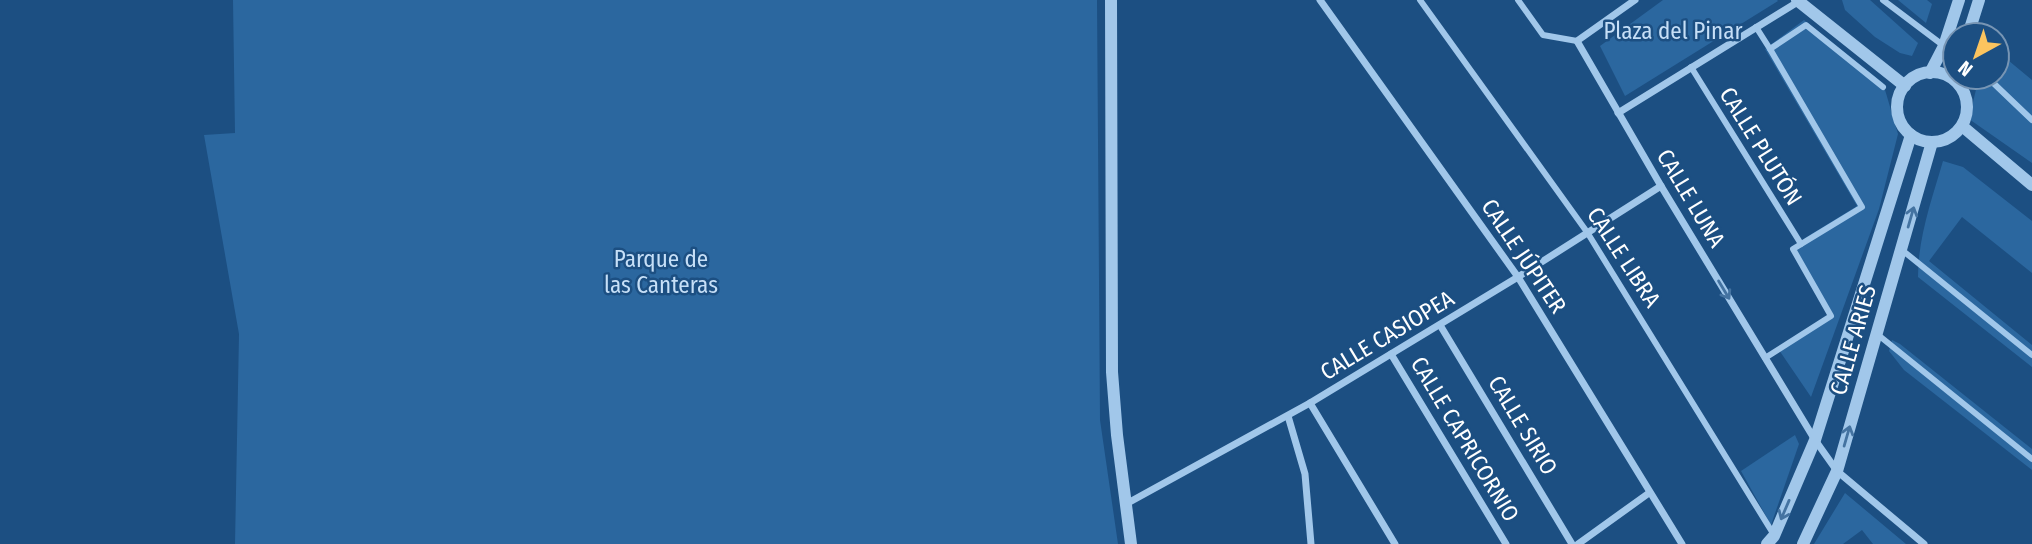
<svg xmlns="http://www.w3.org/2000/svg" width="2032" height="544" viewBox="0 0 2032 544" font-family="'Fira Sans Condensed',sans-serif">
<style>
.green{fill:#2b679f}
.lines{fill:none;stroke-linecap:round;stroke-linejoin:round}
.pedestrian{stroke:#a1c7ea;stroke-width:6}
.minor{stroke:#a1c7ea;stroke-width:7}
.tertiary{stroke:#a1c7ea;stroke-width:12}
.oneway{stroke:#4473a1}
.labels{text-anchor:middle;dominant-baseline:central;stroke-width:5;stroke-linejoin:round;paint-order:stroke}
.park-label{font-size:23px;fill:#c6dff7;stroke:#1c4f82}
.street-label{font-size:23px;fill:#fff;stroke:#1c4f82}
</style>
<rect width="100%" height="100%" fill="#1c4f82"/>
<g class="green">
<path d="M233,0H1097L1100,420L1118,544H235L239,334L204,135L235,133Z"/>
<path d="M1663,0H1777L1778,1L1625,96L1600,46Z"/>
<path d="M1842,0H1870L1918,43L1912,56L1900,53L1875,37L1845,10Z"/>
<path d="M1898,0H1927L1932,4L1926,23Z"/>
<path d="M1804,20L1883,83L1898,134L1879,209L1811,397L1779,350L1830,315L1793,249L1801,244L1805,238L1857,206L1765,49Z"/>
<path d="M1997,51L2032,80V163L1969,119L1979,77H1997Z"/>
<path d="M1943,161L1963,167L2032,221V273L1962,217L1929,261L2032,345V367L1918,277C1918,237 1932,199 1943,161Z"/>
<path d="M1892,340L1900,344L2032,449V470L1904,370L1889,351Z"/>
<path d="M1795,435L1799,444L1771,525L1741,471Z"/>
<path d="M1845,493L1906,544H1873L1862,530L1843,544H1814Z"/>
</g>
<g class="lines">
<g class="pedestrian">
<path d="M1420,0L1587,232L1774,535"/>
<path d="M1518,0L1543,35L1577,41"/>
<path d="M1883,0L1944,46L1955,50"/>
<path d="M1756,27L1770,49"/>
<path d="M1691,67L1801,244"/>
<path d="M1987,77L2032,120"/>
<path d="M1902,250L2032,355"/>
<path d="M1877,334L2032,459"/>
<path d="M1765,358L1831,316L1793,249L1862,207L1770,49L1806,25L1883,87"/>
</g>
<g class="minor">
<path d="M1320,0L1518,277L1682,544"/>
<path d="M1635,0L1577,41L1661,186L1815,440L1837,471L1924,544"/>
<path d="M1618,113L1801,0"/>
<path d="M1440,325L1572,544"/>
<path d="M1391,354L1506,544"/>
<path d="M1310,403L1395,544"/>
<path d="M1288,416L1305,474L1311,544"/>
<path d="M1126,504L1310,403L1518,277L1661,186"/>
<path d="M1578,544L1649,493"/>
</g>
<g class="tertiary">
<path d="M1111,0L1112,372L1117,435L1131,544"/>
<path d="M1797,0L1905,86"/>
<path d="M1968,35L1979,0"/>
<circle cx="1932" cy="107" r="35"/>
<path d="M1930,73L1944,46L1959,0"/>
<path d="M1962,126L2032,185"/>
<path d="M1767,544L1774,536L1815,440L1911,135"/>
<path d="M1803,544L1837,471L1932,142"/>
</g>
</g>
<defs><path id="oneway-shaft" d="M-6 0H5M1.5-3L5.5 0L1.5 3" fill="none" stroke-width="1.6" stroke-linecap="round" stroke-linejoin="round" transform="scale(1.75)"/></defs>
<g class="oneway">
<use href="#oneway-shaft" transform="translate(1911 217) rotate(-74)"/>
<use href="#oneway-shaft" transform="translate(1724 290) rotate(59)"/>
<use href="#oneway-shaft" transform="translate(1847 436) rotate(-74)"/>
<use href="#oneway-shaft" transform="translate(1785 510) rotate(113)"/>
</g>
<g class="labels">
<g class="park-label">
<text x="1673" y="31">Plaza del Pinar</text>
<text x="661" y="259">Parque de<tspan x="661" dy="26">las Canteras</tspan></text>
</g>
<g class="street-label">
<text transform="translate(1761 146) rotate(58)">CALLE PLUTÓN</text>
<text transform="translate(1691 198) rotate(59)">CALLE LUNA</text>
<text transform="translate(1524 256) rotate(56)">CALLE JÚPITER</text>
<text transform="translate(1624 257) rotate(57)">CALLE LIBRA</text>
<text transform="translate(1387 335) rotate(-31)">CALLE CASIOPEA</text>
<text transform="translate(1853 340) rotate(-74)">CALLE ARIES</text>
<text transform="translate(1523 425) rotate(59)">CALLE SIRIO</text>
<text transform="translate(1465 439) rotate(59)">CALLE CAPRICORNIO</text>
</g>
</g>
<g transform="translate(1976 56) rotate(220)"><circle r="33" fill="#1c4f82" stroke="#7795b4" stroke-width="2"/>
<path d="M0-5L12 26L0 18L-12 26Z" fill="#fbc45f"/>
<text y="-10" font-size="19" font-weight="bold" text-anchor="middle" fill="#ffffff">N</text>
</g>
</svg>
